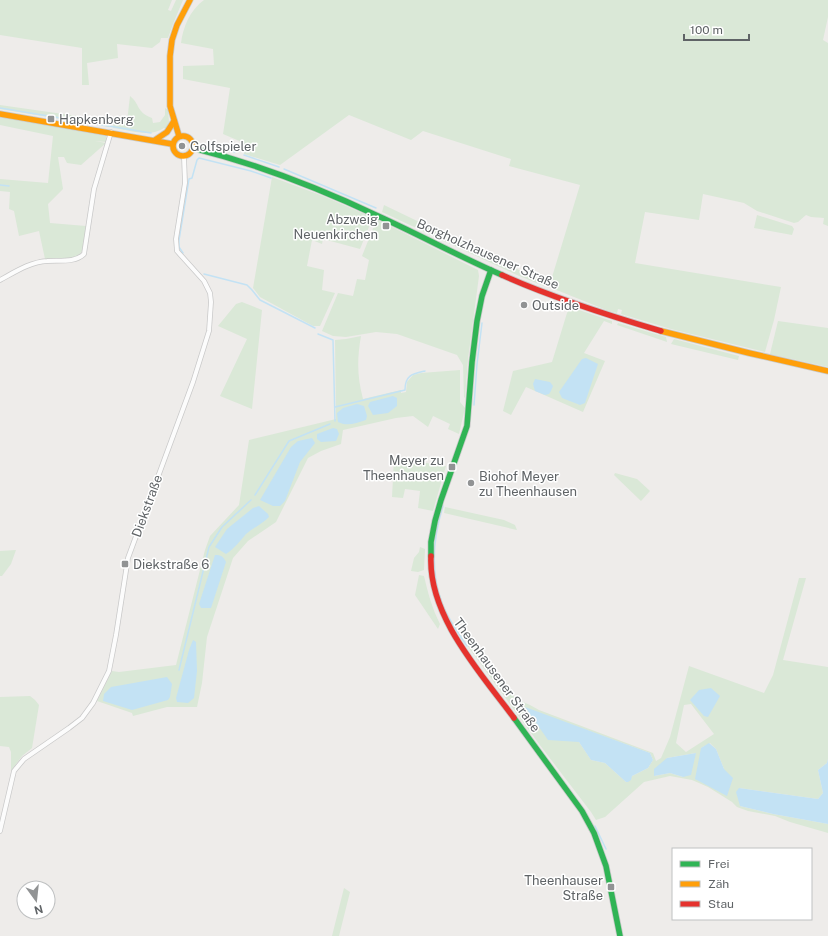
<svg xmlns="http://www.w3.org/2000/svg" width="828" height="936" viewBox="0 0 828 936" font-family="'Public Sans',sans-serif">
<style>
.green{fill:#dae8d7;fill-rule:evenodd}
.water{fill:#c3e2f4}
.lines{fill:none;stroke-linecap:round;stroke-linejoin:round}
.stream{stroke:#c3e2f4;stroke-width:1.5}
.street-casing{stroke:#c9c9c9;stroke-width:5.5}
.fast-casing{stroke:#c8c9c8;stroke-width:7}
.slow-casing{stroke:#c8c9c8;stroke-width:7}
.jam-casing{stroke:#c8c9c8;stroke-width:7}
.street{stroke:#fcfcfc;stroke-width:4}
.fast{stroke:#30b455;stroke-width:5.5}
.slow{stroke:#ff9f0a;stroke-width:5.5}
.jam{stroke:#e5322d;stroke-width:5.5}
.poi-dot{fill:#919394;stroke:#fff;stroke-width:1.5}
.labels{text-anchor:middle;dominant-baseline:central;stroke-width:3;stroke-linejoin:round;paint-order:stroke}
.poi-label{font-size:13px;fill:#5f6366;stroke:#fff;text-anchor:start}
.street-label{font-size:13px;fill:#5f6366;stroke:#fff}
</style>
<rect width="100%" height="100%" fill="#eeecea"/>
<g class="green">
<path d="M0,0H172L168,10L171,11L176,0H183L173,24L168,38H161L160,42L152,48L117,44L118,58L87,63L89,85H82V48L0,35Z"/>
<path d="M204,0H828V17L823,40L828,43V226L823,224L824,218L811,217L806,215L798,222L794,223L757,211L744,203L703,194L699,220L645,212L635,263L781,287L774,320L765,352L671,329L621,314L622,310L618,309L617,313L609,311L549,287L580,185L509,166L511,159L423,131L411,140L349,115L280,165L244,154V143L223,134L230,88L183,79V66L214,65L213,49L181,43C183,27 190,10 204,0Z"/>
<path d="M130,96C141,105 135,111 152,118L153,123L160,122L165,115V108L168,110L169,122L166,129L164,128C150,138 130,130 113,128L114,120L127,122Z"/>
<path d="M0,105L77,116L109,124V127L0,109Z"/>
<path d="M0,117L106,136V142L95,141L106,143L81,165L67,163L64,157H58L63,189L48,204L50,223L86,226L83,249C78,262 57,259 45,259L39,231L19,236L14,211L9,209L10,192L0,191V179L48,183L53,136L0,125Z"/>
<path d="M272,177L323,196L369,216L367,219L371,222L360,249L323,239L322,244L312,240L307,266L324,270L322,290L335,293L320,326H313L260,297L253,288Z"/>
<path d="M384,205L519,270L545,281L544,286L517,275L382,212Z"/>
<path d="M757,215L792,226L794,229L792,235L754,228Z"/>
<path d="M378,220L478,270L479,276L468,359L465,398L464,397L463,365L457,355L397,334L376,332L346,337L333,336L322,331L338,293L353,296L357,279L365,280L369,260L362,256L374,226Z"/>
<path d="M242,302L262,310L252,409L220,396L247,339L218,326L236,304Z"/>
<path d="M570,307L612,321V324L604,321L584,353L605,361L583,412L526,387L511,415L503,411L513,371L552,362L567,313Z"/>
<path d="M778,321L828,328V367L770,354Z"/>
<path d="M618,323L666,337L667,342L617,325Z"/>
<path d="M361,336C357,359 357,376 363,399L401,390V393L406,392L407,382L413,375L421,373L460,370V402L465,408L459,434L448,429L450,424L433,416L428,427L413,416L396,418L343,430L341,444L321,451L308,458L276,522L248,541L233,558L207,637L202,683L197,707H167L133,716L132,713L97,701L112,671L119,672L176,665L205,550L210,536L239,505L249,440L336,419L335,340L346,339Z"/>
<path d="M674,339L739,356L738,360L671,344Z"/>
<path d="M394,458L446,466L433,511L418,508L420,491L405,489L403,498L392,497Z"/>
<path d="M615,473L637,479L650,491L641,501L614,475Z"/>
<path d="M445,507L504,520L515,525L517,530L444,513Z"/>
<path d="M420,547L425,549L424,570L418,572L411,571L414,558L419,552Z"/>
<path d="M16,550L11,564L2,576H0V551Z"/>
<path d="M419,575L424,576C428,593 432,608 440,624L438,629L415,595Z"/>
<path d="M799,578H806L783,660L828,667V759L827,763L818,770L823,793L818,799L739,788L740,806L773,814L828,824V833L790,822L775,816L748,811L737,807L732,802L708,787L692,780L670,776L644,782L605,817L596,820L591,812L539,744L467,645L478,651L516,699L530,705L539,710L653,753L656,761L661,758L670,737L689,666L764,693L773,675ZM691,704L714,734L686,752L676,743L684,705ZM525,708L650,753L653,760L648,768L632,776L626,782L605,763L591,760L579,742ZM710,743L716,749L724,769L701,748ZM696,753L683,777L670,773L654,776L667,758Z"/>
<path d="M30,696L35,700L39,705L32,748L22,756L11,771V752L9,747L0,746V697Z"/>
<path d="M344,888L350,892L339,936H332Z"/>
</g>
<g class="water">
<path d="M586,358L598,364L585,403L580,405L562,398L559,392L582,359Z"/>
<path d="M535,379L550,382L553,386L551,391L549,394L545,395L535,391L533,384Z"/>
<path d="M393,396L397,398V406L388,413L373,415L368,406L370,402Z"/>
<path d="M357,404L364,406L367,416L366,420C356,423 347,427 338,422L337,413L343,408Z"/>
<path d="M333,428L337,429L339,434L336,441L321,442L317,439V434Z"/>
<path d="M312,438L315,443L300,462L285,501L280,506H273L260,500L291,447L298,441Z"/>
<path d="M259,506L268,514L269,517C262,524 253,528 246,534C240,541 234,549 226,554L215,547L227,529L253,508Z"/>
<path d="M215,555C221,555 223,556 226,562L211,608H201L199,604Z"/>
<path d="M193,640L196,642L197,671L194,698L188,703L177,702L176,698L189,650Z"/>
<path d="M167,677L172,684L170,697L168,700L132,710L103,701L104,694L111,687Z"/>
<path d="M711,688L720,696L708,717L704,716L690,700L699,690Z"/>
<path d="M525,707L650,753L653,760L648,768L632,776L631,780L628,782H626L605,763L591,760L579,742L548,740Z"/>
<path d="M709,743L716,749L724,769L733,778L727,796L695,779L701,748Z"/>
<path d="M696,753L691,775L683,777L670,773L654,776V769L667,758Z"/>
<path d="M828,759V824L773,814L740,806L736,792L739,788L818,799L823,793L818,770L827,763Z"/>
</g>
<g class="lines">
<g class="stream">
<path d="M0,108L151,133"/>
<path d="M203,144L235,152"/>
<path d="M244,155L279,167"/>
<path d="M284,169L376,208"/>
<path d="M0,185L9,186"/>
<path d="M183,253L179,247V240L189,179L192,178L197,160L199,158L251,171L271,178"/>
<path d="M204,274L247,285L252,290L260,300L315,328"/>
<path d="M318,334L333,340L335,421"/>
<path d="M474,405L477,364L482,323"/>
<path d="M335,407L405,390C405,375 412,374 425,371"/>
<path d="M255,495L289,441L330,424"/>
<path d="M443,506C433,538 430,571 442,603C448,619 458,633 467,646"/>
<path d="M179,670L209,547L222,527L251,500"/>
<path d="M595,826L606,849"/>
</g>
<g class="street-casing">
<g id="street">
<path d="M0,280C15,272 30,262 47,261C59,260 75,263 84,254L94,189L111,132"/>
<path d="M0,831L14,771L24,759L69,728L82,718L93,703L109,671L116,635L128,558L193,382L209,331L211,302L210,293L204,281L177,251L176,239L185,183L184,157"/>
</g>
</g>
<g class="fast-casing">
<g id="fast">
<path d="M193,148C257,164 319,188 378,216C420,235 460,257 502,275"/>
<path d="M431,556V542L435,521L441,500L467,426L472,362L477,321L482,296L491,270"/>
<path d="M514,718L582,811L594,833L606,866L620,936"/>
</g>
</g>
<g class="slow-casing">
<g id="slow">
<path d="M0,114L172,144"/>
<circle cx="183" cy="146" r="10"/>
<path d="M179,136L170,106V56L172,40L177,25L190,0"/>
<path d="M155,140L167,132L174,121"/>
<path d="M661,331L749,353L828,371"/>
</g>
</g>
<g class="jam-casing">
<g id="jam">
<path d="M502,275C553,298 607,315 661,331"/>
<path d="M431,556C428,616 480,672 514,718"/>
</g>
</g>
<use href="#street" class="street"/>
<use href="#fast" class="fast"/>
<use href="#slow" class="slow"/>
<use href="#jam" class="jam"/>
</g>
<g class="poi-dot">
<rect x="47" y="115" width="8" height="8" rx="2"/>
<circle cx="182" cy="146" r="4"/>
<rect x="382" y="222" width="8" height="8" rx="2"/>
<circle cx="524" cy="305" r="4"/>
<rect x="448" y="463" width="8" height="8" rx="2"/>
<circle cx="471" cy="483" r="4"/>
<rect x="121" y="560" width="8" height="8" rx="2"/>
<rect x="607" y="883" width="8" height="8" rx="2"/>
</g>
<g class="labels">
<g class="poi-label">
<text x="59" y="119">Hapkenberg</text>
<text x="190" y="146">Golfspieler</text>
<text x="378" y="219" text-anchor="end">Abzweig<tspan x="378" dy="15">Neuenkirchen</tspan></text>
<text x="532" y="305">Outside</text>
<text x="444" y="460" text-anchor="end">Meyer zu<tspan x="444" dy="15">Theenhausen</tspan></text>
<text x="479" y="476">Biohof Meyer<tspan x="479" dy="15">zu Theenhausen</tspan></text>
<text x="133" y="564">Diekstraße 6</text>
<text x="603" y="880" text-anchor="end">Theenhauser<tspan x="603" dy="15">Straße</tspan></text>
</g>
<g class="street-label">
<text transform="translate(488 254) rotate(24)">Borgholzhausener Straße</text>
<text transform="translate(147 506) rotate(-70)">Diekstraße</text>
<text transform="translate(497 675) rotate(54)">Theenhausener Straße</text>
</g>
</g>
<rect x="672" y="848" width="140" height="72" fill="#ffffff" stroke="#bfc1c2"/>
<rect x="680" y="861" width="20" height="6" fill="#30b455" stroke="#bfc1c2"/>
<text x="708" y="868" font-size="12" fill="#5f6366">Frei</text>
<rect x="680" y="881" width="20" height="6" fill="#ff9f0a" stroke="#bfc1c2"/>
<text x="708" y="888" font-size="12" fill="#5f6366">Zäh</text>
<rect x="680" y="901" width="20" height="6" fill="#e5322d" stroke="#bfc1c2"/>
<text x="708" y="908" font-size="12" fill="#5f6366">Stau</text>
<g transform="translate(36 900) rotate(165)"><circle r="19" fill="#ffffff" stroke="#bfc1c2"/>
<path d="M0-3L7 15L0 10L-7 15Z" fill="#919394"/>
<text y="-6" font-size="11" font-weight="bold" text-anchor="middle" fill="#5f6366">N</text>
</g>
<path d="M684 34v6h65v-6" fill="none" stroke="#5f6366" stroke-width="2"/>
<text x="690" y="34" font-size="12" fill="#5f6366" stroke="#ffffff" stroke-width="3" paint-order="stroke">100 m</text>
</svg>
